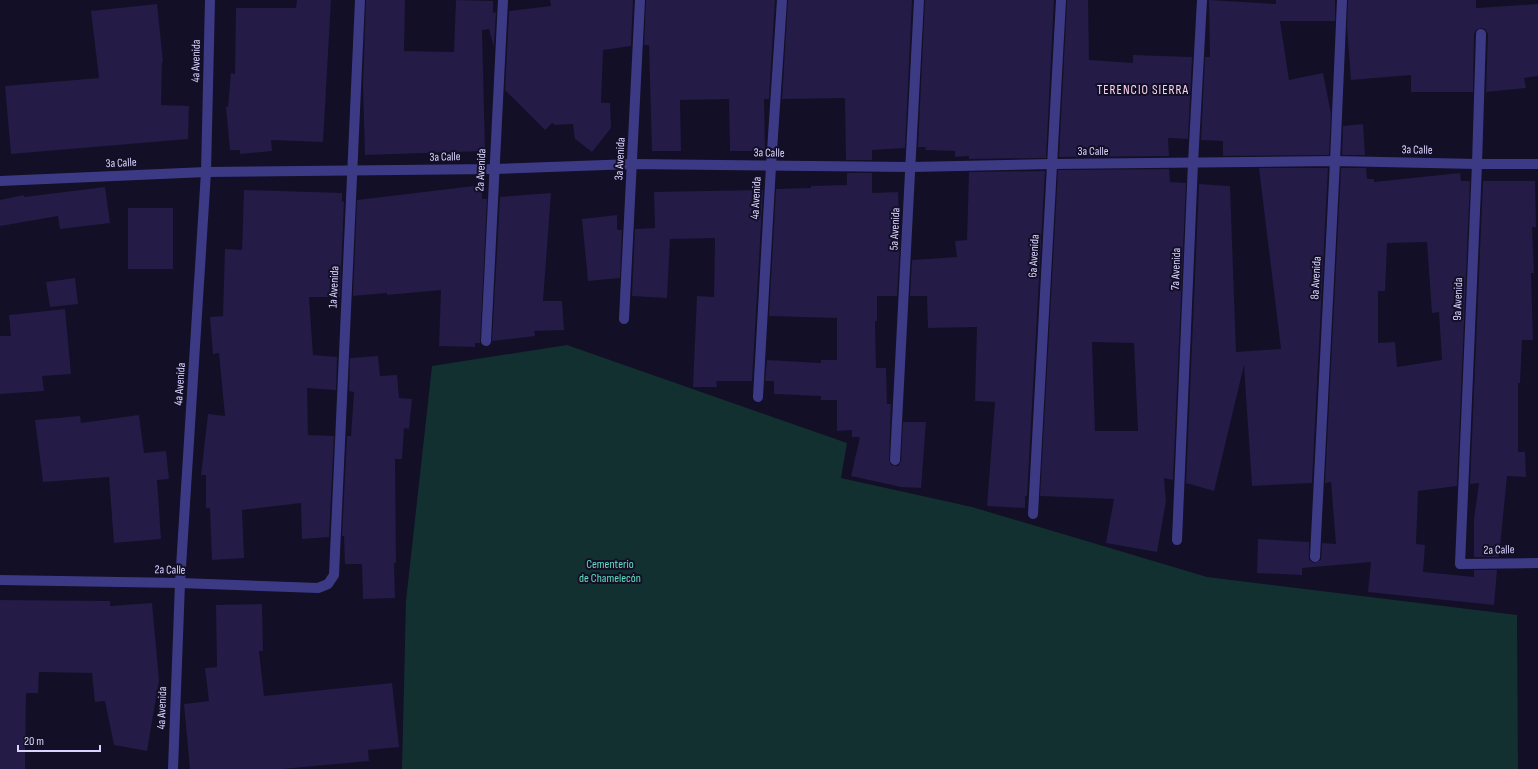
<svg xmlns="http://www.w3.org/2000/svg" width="1538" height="769" viewBox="0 0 1538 769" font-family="'Sofia Sans Condensed',sans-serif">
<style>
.green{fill:#12302f}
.building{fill:#241b47;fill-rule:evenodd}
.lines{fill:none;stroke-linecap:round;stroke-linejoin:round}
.minor{stroke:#3d3a85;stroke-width:10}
.labels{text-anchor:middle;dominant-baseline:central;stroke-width:4;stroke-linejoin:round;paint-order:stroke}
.street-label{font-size:12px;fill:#d9d4ff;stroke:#130f26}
.park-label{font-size:12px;fill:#5fe0c0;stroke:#130f26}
.neighbourhood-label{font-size:13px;letter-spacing:1px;fill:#ffd6f0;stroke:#130f26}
</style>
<rect width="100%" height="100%" fill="#130f26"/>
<path class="green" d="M567,345L847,443L841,478L972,507L1207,577L1517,615L1518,769H402L406,601L432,366Z"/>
<g class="building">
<path d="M297,0H331L323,142L271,140L272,151L240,154V150H230L226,107H228L231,73L235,74L236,8H296Z"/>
<path d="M366,0H405L404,51L454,52L456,0L493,1V13L496,12L494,47L489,29L482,30L485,151L365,155L363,85Z"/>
<path d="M550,0H633L631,46L603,50L601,103H610L611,128L592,152L575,139L573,124L555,125L552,123L545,130L505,90L509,11L551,6Z"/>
<path d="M646,0H775L769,99H764L765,151H730L729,99L680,100L681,151H652L649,45H644Z"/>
<path d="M788,0H912L905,148L872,150V160H846L845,98L782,99Z"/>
<path d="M925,0H1054L1046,158L969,159V156L955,157V151L925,150L926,147H918Z"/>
<path d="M1067,0H1088L1089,60L1133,63V55L1192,57L1188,139L1168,138L1169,156L1059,157Z"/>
<path d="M1209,0L1276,4V0H1335V21H1280L1289,80L1323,73L1331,114L1329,155L1223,156V141L1201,140L1205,57H1210Z"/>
<path d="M1348,0H1476V8L1538,4V76L1524,78L1526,88L1486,92L1488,34L1485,29L1481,28L1476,30L1474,34L1473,92H1411V75L1351,80L1347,27Z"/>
<path d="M157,4L163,62H162L161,105L189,106L188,139L11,154L5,86L99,78L91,11Z"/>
<path d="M1363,124L1365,155H1342L1343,126Z"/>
<path d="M1259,168H1328L1312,483L1252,486L1244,365L1214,491L1186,483L1199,184L1230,186L1236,352L1281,349Z"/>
<path d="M1341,168H1366L1367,179H1374V182L1460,173L1461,181H1470L1457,486L1418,491L1416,544L1425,545L1423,572L1474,577V570H1497L1494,605L1368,592L1371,562L1302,568V575L1257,573L1258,539L1309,542V560L1314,563L1321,560L1322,543L1336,544L1331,482L1325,483ZM1427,242L1432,313L1439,312L1442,360L1397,367L1395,342L1378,343V291H1385L1387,243Z"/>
<path d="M1169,169L1170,182L1186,183L1173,480L1164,478L1166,501L1157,552L1106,543L1114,499L1040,496L1058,170ZM1092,342L1134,343L1138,431H1095Z"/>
<path d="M1045,171L1027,496H1025V508L987,506L995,402L975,401L977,327L928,328L927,296H910L912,260L957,257L955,241L967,240L969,172Z"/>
<path d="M847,173H872V193L898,192L900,242L897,296H877V321H875L876,368H886L887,404H891L889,460L891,465L898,466L901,461L903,422H926L921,488L901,487L851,476L860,437H852V430L837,431V400H821V396L774,394V381H765L767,360L821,363V360H837V318L769,316L776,189L811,188V186L847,185Z"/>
<path d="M1483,181H1535L1536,227H1532L1534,273H1531L1533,340H1522L1520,383H1518V452H1525L1526,477L1507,476L1499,557H1474V519L1479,483L1470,484Z"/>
<path d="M482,185V199H487L480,343H475V347L439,346L441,290L387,295V293L353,296L357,200Z"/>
<path d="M105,187L110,223L60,229L58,216L0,226V200L24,195V197Z"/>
<path d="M244,190L342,193V202L344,201L340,297H309L313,355L337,357L336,390L307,388L308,435L334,436L329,537L302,539L301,503L242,510L244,558L212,560L210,508H206V475H201L208,414L225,416L219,353L213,354L210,317L223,316L225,249L242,250Z"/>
<path d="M763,190L752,381H716L717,387H693L697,296L714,297L715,238L670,239L667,298L632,296L635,229L655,228L654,192Z"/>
<path d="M551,193L543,301H562L564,330L534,331L535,336L492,341L500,197Z"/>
<rect x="128" y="208" width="45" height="61"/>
<path d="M617,215V230H622L620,278L588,281L582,219Z"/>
<path d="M75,278L78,304L50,307L46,282Z"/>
<path d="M65,309L71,374L42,376L44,391L0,394V336H11L9,315Z"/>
<path d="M378,356L380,376L397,375L399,398L412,399L409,429L404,428L402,459H395L396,563H394L395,598L363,599L362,564H345L344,536H342L347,436H351L354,392L349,391L350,358Z"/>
<path d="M139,415L144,453L166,451L169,479L157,480L161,539L114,543L109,477L43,482L35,420L80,416L81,423Z"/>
<path d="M0,600L110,601V606L152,603L159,680L147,751L114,745L105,701L95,702L92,673L39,672L38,693H26L25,769H0Z"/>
<path d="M262,604L263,651H259L264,696L392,683L399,747L368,750L369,761L282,769H190L184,704L209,701L205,668L217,667L216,605Z"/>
</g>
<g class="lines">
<g class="minor">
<path d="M1481,34L1477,164L1460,564L1538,563"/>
<path d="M0,181L206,172L494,169L633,164L911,167L1051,164L1335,161L1477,164H1538"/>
<path d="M624,319L640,0"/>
<path d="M486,341L503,0"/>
<path d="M758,397L771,166L782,0"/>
<path d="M895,460L919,0"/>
<path d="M1033,514L1061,0"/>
<path d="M1177,540L1193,163L1202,0"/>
<path d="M1315,557L1335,161L1342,0"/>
<path d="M0,580L180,583L318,588L328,584L334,575L360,0"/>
<path d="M173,769L180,583L206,172L210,0"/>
</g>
</g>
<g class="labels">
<g class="street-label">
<text transform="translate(196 61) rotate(-89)">4a Avenida</text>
<text transform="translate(1417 150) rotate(1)">3a Calle</text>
<text x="1093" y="151">3a Calle</text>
<text transform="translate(769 153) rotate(1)">3a Calle</text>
<text transform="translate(445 157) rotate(-1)">3a Calle</text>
<text transform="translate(620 159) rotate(-87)">3a Avenida</text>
<text transform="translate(121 163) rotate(-3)">3a Calle</text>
<text transform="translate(481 170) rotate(-87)">2a Avenida</text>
<text transform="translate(756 198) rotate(-87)">4a Avenida</text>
<text transform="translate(895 229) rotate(-87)">5a Avenida</text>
<text transform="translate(1034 256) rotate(-87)">6a Avenida</text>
<text transform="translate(1176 269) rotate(-88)">7a Avenida</text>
<text transform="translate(1316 278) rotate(-87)">8a Avenida</text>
<text transform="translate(334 287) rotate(-87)">1a Avenida</text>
<text transform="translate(1458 299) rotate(-88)">9a Avenida</text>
<text transform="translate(180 384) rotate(-86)">4a Avenida</text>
<text transform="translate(1499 550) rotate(-1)">2a Calle</text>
<text transform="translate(170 570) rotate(1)">2a Calle</text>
<text transform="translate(162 708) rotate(-88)">4a Avenida</text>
</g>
<g class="park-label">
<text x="610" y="564">Cementerio<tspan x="610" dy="14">de Chamelecón</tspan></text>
</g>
<g class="neighbourhood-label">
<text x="1143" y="90">TERENCIO SIERRA</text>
</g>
</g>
<path d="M18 745v6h82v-6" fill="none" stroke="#d9d4ff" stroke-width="2"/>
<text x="24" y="745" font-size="12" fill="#d9d4ff" stroke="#130f26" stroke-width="3" paint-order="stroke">20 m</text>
</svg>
